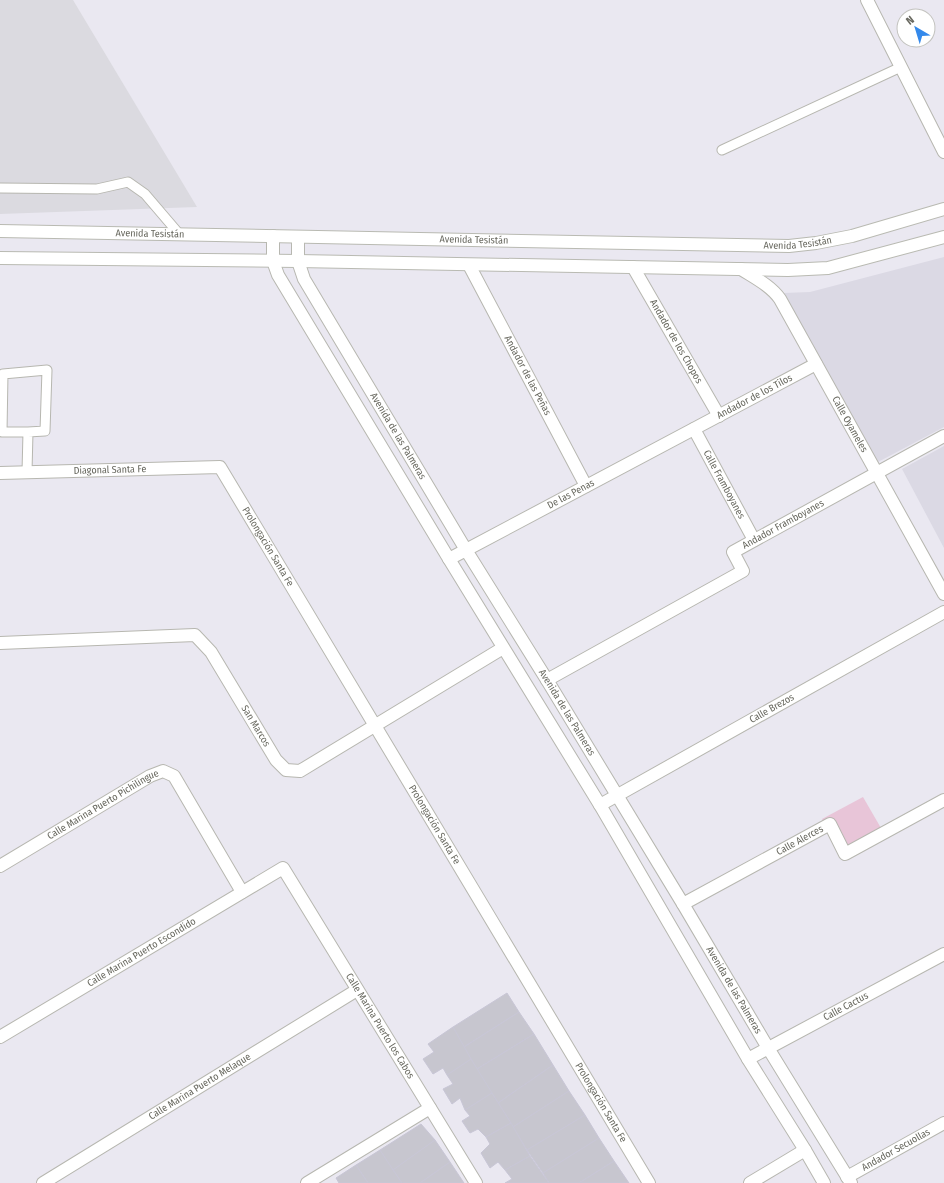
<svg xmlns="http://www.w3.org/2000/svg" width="944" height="1183" viewBox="0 0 944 1183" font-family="'Fira Sans Condensed',sans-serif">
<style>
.industrial{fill:#dbdae0}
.education{fill:#dbd9e4}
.green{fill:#e8c5d8}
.building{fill:#c7c6cf;stroke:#c8c6d6}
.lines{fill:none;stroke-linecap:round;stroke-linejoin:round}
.lane-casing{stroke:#b7b7b0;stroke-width:11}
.street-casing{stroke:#b7b7b0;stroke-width:14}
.secondary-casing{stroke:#b9bab2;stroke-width:14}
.lane{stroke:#fff;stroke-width:9}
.street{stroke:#fff;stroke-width:12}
.secondary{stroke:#fff;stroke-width:12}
.labels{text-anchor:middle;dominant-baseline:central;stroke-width:4;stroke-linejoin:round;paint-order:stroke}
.street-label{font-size:10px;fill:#68685f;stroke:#fff}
</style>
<rect width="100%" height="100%" fill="#eae8f1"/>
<path class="industrial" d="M0,0H73L197,207L0,214Z"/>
<g class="education">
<path d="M944,257V427L878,462L783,293L810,292Z"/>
<path d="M944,446V548L902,469Z"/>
</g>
<path class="green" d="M863,797L885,835L844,858L822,819Z"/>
<g class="building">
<path d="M507,993L519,1012L464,1047L453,1027Z"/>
<path d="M519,1012L534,1034L477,1069L464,1047Z"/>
<path d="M453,1027L471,1059L447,1075L443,1068L433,1074L423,1059L434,1052L428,1044Z"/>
<path d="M534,1034L553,1065L498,1103L477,1069Z"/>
<path d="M471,1059L492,1093L465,1110L460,1098L452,1104L443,1089L453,1084L447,1075Z"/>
<path d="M553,1065L569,1091L513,1127L498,1103Z"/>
<path d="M569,1091L585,1115L527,1150L513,1127Z"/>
<path d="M492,1093L511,1123L486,1137L478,1129L470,1133L462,1121L470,1116L465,1110Z"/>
<path d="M585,1115L599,1138L543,1173L527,1150Z"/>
<path d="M511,1123L530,1156L505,1170L498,1162L490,1168L481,1153L490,1144L486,1137Z"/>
<path d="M421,1124L435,1140L393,1170L380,1150Z"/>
<path d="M599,1138L614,1161L579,1183H549L543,1173Z"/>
<path d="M435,1140L450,1162L420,1183H402L393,1170Z"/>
<path d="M380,1150L393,1170L402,1183H368L356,1165Z"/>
<path d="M530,1156L549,1183H505L512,1179L505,1170Z"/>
<path d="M614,1161L629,1183H579Z"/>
<path d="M450,1162L464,1183H420Z"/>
<path d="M356,1165L368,1183H339L336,1178Z"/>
</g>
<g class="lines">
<g class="lane-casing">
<g id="lane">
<path d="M722,150L901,67"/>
<path d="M0,188L97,189L128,182L145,194L180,235"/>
<path d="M27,472L28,432L45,431L47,370L3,374L2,432H28"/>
</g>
</g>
<g class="street-casing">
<g id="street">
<path d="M867,0L944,152"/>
<path d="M273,236V261L278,275L449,559L600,805L748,1059L805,1150L824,1183"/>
<path id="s1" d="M298,237V261L304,279L466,550L547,680L683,904L768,1048L851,1183"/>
<path id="s2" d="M469,265L586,486"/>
<path id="s3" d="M633,267L719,416"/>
<path id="s4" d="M741,269C755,278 771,286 780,299L944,594"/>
<path id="s5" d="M694,429L754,540"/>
<path id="s6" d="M0,473L220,467L649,1183"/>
<path id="s7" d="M449,559L816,364"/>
<path id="s8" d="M0,643L195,635L211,652L276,760L286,770L300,771L503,648"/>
<path id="s9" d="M547,680L743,571L733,552L944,436"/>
<path id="s10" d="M600,805L944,612"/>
<path id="s11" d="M0,866L150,776L163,771L174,776L242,892"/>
<path id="s12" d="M683,904L830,824L845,854L944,800"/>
<path id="s13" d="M0,1037L283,868L476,1183"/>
<path id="s14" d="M748,1059L944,954"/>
<path id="s15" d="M847,1177L944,1123"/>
<path id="s16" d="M43,1183L357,990"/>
<path d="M307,1183L430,1108"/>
<path d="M750,1183L805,1150"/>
</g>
</g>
<g class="secondary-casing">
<g id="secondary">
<path id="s17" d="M0,231L789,246L816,243L852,236L944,209"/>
<path d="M0,258L298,261L788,270L828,268L944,237"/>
</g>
</g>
<use href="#lane" class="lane"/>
<use href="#street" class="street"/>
<use href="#secondary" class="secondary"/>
</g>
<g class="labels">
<g class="street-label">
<text stroke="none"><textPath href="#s17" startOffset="150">Avenida Tesistán</textPath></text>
<text stroke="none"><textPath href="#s17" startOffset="474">Avenida Tesistán</textPath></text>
<text stroke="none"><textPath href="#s17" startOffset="798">Avenida Tesistán</textPath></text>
<text stroke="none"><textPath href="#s3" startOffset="86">Andador de los Chopos</textPath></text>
<text stroke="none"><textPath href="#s2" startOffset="125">Andador de las Peñas</textPath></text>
<text stroke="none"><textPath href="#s7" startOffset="346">Andador de los Tilos</textPath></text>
<text stroke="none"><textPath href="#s4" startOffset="193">Calle Oyameles</textPath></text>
<text stroke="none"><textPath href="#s1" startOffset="226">Avenida de las Palmeras</textPath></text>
<text stroke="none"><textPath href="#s6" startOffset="110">Diagonal Santa Fe</textPath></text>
<text stroke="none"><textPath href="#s5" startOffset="63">Calle Framboyanes</textPath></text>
<text stroke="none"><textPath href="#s7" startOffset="138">De las Penas</textPath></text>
<text stroke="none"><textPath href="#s9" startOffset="303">Andador Framboyanes</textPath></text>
<text stroke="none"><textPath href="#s6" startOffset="313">Prolongación Santa Fe</textPath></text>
<text stroke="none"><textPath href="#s10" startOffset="197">Calle Brezos</textPath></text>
<text stroke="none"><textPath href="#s1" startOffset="550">Avenida de las Palmeras</textPath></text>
<text stroke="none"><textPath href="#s8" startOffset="305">San Marcos</textPath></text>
<text stroke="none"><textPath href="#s11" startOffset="120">Calle Marina Puerto Pichilingue</textPath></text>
<text stroke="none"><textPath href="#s6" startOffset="637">Prolongación Santa Fe</textPath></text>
<text stroke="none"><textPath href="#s12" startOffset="133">Calle Alerces</textPath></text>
<text stroke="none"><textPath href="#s13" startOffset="165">Calle Marina Puerto Escondido</textPath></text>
<text stroke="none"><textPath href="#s1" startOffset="874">Avenida de las Palmeras</textPath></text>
<text stroke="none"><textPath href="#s14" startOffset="111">Calle Cactus</textPath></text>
<text stroke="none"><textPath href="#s13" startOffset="515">Calle Marina Puerto los Cabos</textPath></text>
<text stroke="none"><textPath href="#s16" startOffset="184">Calle Marina Puerto Melaque</textPath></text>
<text stroke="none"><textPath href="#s6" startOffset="961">Prolongación Santa Fe</textPath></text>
<text stroke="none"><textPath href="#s15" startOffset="56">Andador Secuollas</textPath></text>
</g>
</g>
<g transform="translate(916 28) rotate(322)"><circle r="19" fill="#ffffff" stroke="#c3c3bf"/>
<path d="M0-3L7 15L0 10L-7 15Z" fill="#3489eb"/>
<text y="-6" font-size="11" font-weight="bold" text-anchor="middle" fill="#68685f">N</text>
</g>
</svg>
